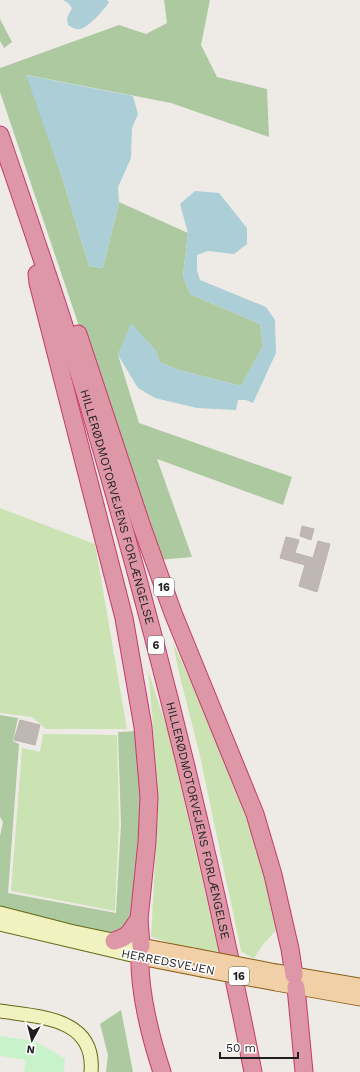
<svg xmlns="http://www.w3.org/2000/svg" width="360" height="1072" viewBox="0 0 360 1072" font-family="'Work Sans',sans-serif">
<style>
.grass{fill:#cbe3b2}
.forest{fill:#adc99f}
.park{fill:#c8f3ca}
.water{fill:#abced7}
.building{fill:#beb7b3;stroke:#beb2aa}
.lines{fill:none;stroke-linecap:round;stroke-linejoin:round}
.secondary-casing{stroke:#636a11;stroke-width:15}
.primary-casing{stroke:#885d11;stroke-width:17}
.highway-casing{stroke:#c7396d;stroke-width:19}
.secondary{stroke:#f1f2c0;stroke-width:13}
.primary{stroke:#f1d0a8;stroke-width:15}
.highway{stroke:#dd97a6;stroke-width:17}
.primary-bridge-casing{stroke:#885d11;stroke-width:17;stroke-linecap:butt}
.primary-bridge{stroke:#f1d0a8;stroke-width:15}
.labels{text-anchor:middle;dominant-baseline:central;stroke-width:3;stroke-linejoin:round;paint-order:stroke}
.shield{fill:#fff;stroke:#626262;stroke-width:1}
.shield-label{font-size:11px;font-weight:bold;fill:#1f1f1f}
.street-label{font-size:12px;fill:#1f1f1f;stroke:#fff}
</style>
<rect width="100%" height="100%" fill="#eeebe6"/>
<g class="grass">
<path d="M0,508L95,544L127,729H46L32,717L0,713Z"/>
<path d="M173,643L203,708L230,774L261,859L278,928L261,947L254,959L241,951L200,756L179,673Z"/>
<path d="M148,670L169,735L219,952L187,948L151,937L158,806L152,714Z"/>
<path d="M43,734L117,735L119,823L115,911L11,891L22,748L40,752Z"/>
</g>
<g class="forest">
<path d="M164,0H210L201,45L217,77L267,89L269,137L171,103L27,75L62,177L89,266L103,268L119,202L188,233L183,276L190,294L260,324L263,346L241,386L179,370L159,362L156,351L131,324L118,355L139,423L292,477L283,505L157,459L192,557L158,560L0,92V68L119,25L146,34L167,23Z"/>
<path d="M0,19L12,42L4,48L0,41Z"/>
<path d="M0,715L18,718L13,741L19,744L8,893L116,913L121,824L118,732L139,731L142,810L131,916L127,927L114,935L0,910V836L3,822L0,817Z"/>
<path d="M121,1010L133,1072H106L108,1055L100,1024Z"/>
</g>
<path class="park" d="M0,1036L35,1041L65,1059L64,1072H24L26,1060L0,1056Z"/>
<g class="water">
<path d="M63,0H107L109,2C105,9 88,28 80,29C75,30 72,27 68,25L67,18L72,8L68,3Z"/>
<path d="M26,75L133,96L138,114L132,128L131,158L118,187L119,202L103,268L89,266L62,177Z"/>
<path d="M195,191L219,193L247,228V244L234,254L208,251L197,255V270L200,280L266,307L275,320L276,353L253,403L246,400H238L236,410L197,408L155,398L138,388L118,355L131,323L156,351L159,362L179,370L241,386L263,346L260,324L190,294L183,276L188,233L180,204Z"/>
</g>
<g class="building">
<path d="M302,526L314,529L311,540L300,536Z"/>
<path d="M286,537L299,540L295,553L313,558L318,541L330,544L317,592L299,586L305,565L280,558Z"/>
<path d="M20,720L40,725L35,745L14,740Z"/>
</g>
<g class="lines">
<g class="secondary-casing">
<g id="secondary">
<path d="M0,913L70,931L141,946"/>
<path d="M0,924L140,957"/>
<path d="M0,1011C38,1017 96,1017 91,1072"/>
</g>
</g>
<g class="primary-casing">
<g id="primary">
<path d="M194,956L141,946L140,957L201,969"/>
<path d="M276,972L360,986"/>
<path d="M276,983L360,998"/>
</g>
</g>
<g class="highway-casing">
<g id="highway">
<path id="s1" d="M0,135C34,235 69,335 98,437C159,646 211,858 253,1072"/>
<path d="M37,274L38,283L124,618L143,727L149,797L147,842L139,919L141,946"/>
<path d="M78,334L142,527L173,613L255,814L273,875L290,949L294,975"/>
<path d="M114,941C131,936 129,932 139,919"/>
<path d="M140,957C139,992 151,1039 162,1072"/>
<path d="M296,987L304,1072"/>
</g>
</g>
<use href="#secondary" class="secondary"/>
<use href="#primary" class="primary"/>
<use href="#highway" class="highway"/>
<g class="primary-bridge-casing">
<g id="primary-bridge">
<path d="M194,956L276,972"/>
<path d="M201,969L276,983"/>
</g>
</g>
<use href="#primary-bridge" class="primary-bridge"/>
</g>
<g class="labels">
<g class="shield">
<rect x="154" y="578" width="20" height="18" rx="3"/>
<rect x="148" y="636" width="16" height="18" rx="3"/>
<rect x="229" y="967" width="20" height="18" rx="3"/>
</g>
<g class="shield-label">
<text x="164" y="587">16</text>
<text x="156" y="645">6</text>
<text x="239" y="976">16</text>
</g>
<g class="street-label">
<text stroke="none"><textPath href="#s1" startOffset="390">HILLERØDMOTORVEJENS FORLÆNGELSE</textPath></text>
<text stroke="none"><textPath href="#s1" startOffset="714">HILLERØDMOTORVEJENS FORLÆNGELSE</textPath></text>
<text transform="translate(168 962) rotate(11)">HERREDSVEJEN</text>
</g>
</g>
<g transform="translate(32 1040) rotate(187)" stroke="#ffffff" stroke-width="3" paint-order="stroke">
<path d="M0-3L7 15L0 10L-7 15Z" fill="#1f1f1f"/>
<text y="-6" font-size="11" font-weight="bold" text-anchor="middle" fill="#1f1f1f">N</text>
</g>
<path d="M220 1052v6h78v-6" fill="none" stroke="#1f1f1f" stroke-width="2"/>
<text x="226" y="1052" font-size="12" fill="#1f1f1f" stroke="#ffffff" stroke-width="3" paint-order="stroke">50 m</text>
</svg>
